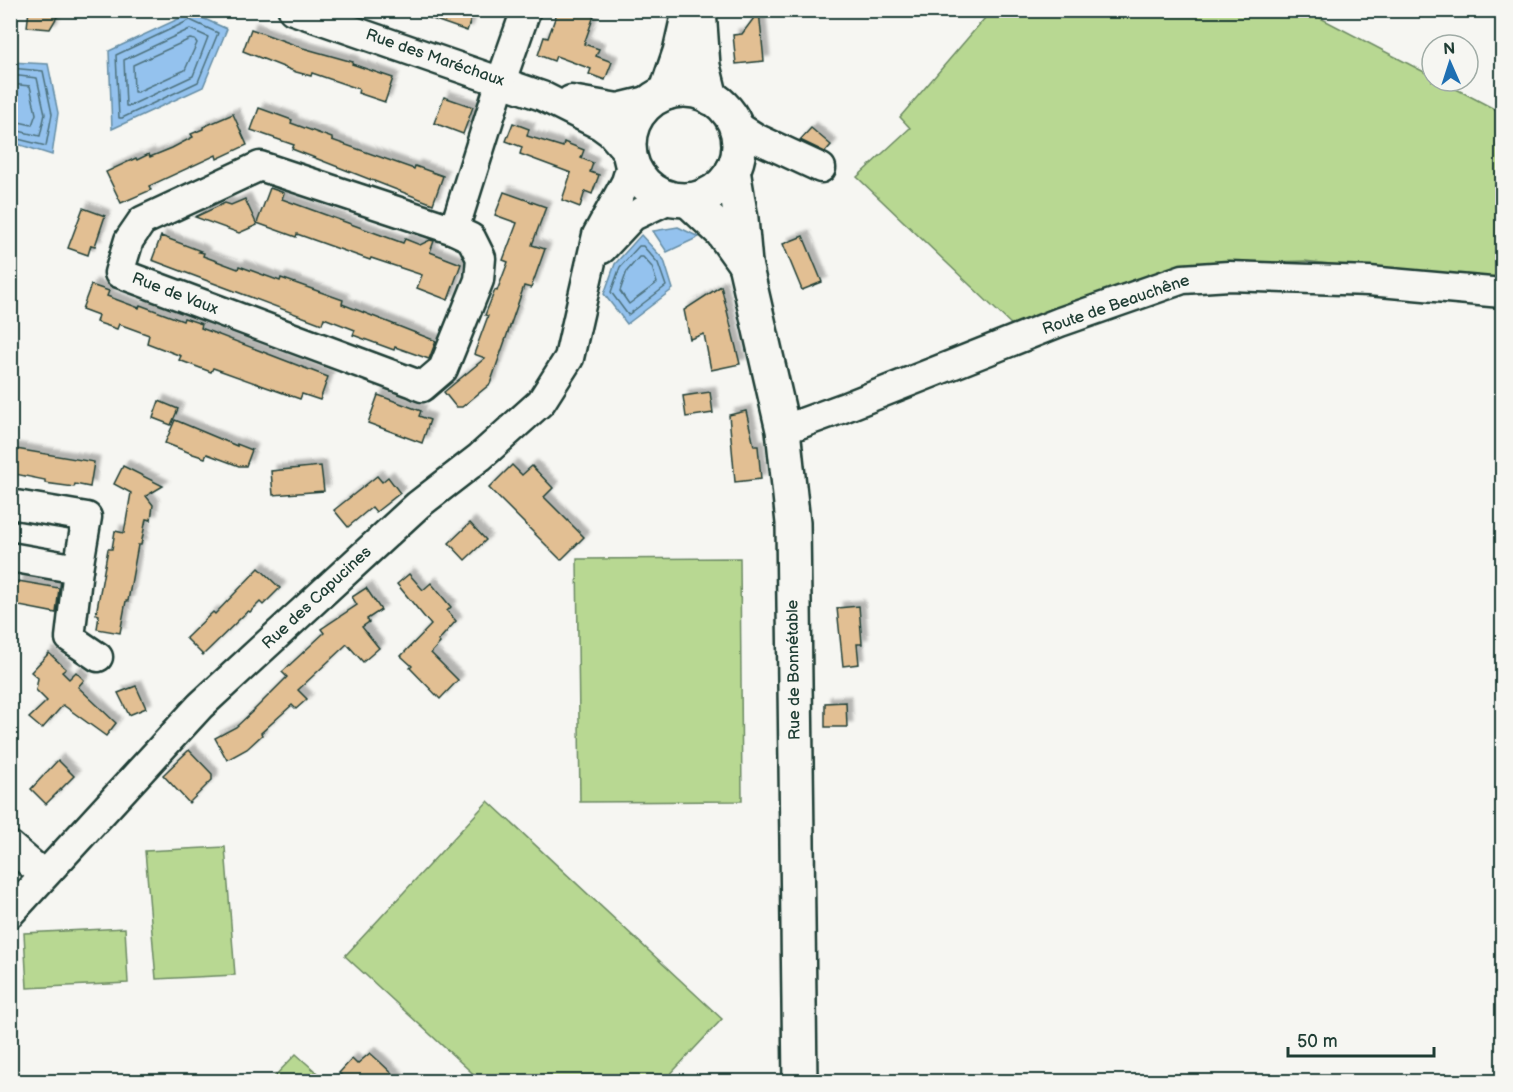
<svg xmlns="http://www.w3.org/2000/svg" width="1513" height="1092" viewBox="0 0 1513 1092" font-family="'Balsamiq Sans',sans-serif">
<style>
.green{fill:#b8d892;stroke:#6c8a63;stroke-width:1.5}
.water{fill:#94c2ee;stroke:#658da4;stroke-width:1.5}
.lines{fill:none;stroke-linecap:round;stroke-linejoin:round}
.shore{stroke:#4e727e;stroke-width:1.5}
.building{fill:#e2bf93;stroke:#1f3d34;stroke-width:1.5;filter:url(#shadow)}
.minor-casing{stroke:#1f3d34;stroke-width:33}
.major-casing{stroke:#1f3d34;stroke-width:38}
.minor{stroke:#f6f6f2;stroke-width:28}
.major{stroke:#f6f6f2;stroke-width:33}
.labels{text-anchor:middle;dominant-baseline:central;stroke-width:6;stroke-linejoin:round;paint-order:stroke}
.street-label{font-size:16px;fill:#1f3d34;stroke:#f6f6f2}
</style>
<defs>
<filter id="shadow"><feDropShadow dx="5.5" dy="-5.5" stdDeviation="1.5" flood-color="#0004"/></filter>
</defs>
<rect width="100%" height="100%" fill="#f6f6f2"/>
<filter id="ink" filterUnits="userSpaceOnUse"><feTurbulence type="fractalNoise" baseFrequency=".0167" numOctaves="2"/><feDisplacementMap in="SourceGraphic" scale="12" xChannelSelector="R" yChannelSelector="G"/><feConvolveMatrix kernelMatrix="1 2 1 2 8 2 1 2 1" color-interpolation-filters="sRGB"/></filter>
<g filter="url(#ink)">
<g class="green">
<path d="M991,11H1307L1432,76V81H1441L1502,113V279L1448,278L1305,261L1180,265L1016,329L857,177L910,128L900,117Z"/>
<path d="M740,558L742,801L580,802L577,559Z"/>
<path d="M488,801L722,1019L664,1081H481L345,956Z"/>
<path d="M225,847L235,975L156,979L145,851Z"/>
<path d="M125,928L128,983L27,988L24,933Z"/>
<path d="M296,1054L326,1081H270Z"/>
</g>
<g class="water">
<path d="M191,13L227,29L203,87L112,129L109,51Z"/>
<path d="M10,62L48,64L58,113L52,155L11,142Z"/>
<path d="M678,227L699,237L667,252L653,231Z"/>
<path d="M641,235L664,260L673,289L627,324L604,294L615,264Z"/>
</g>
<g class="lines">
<g class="shore">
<path d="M190,20L218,33L198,82L122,118H119L116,55Z"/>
<path d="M190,29L208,37L193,76L129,106H126L124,60Z"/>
<path d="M190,39L195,40L197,43L185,70L137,92H134L133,65Z"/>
<path d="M10,68L43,71L52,114L46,146L10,137"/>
<path d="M10,75L37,78L45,114L40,136L10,129"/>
<path d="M10,84L30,86L36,114L32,125L10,120"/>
<path d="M639,246H643L658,263L666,286L628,315L611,292L620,267Z"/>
<path d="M639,257H643L652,267L657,283L629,304L620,291L627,271Z"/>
</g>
</g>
<g class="building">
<path d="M29,10H61L50,29L27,27Z"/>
<path d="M415,10H474L467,31L415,13Z"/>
<path d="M558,10H596L584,44L599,49L596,56L612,62L605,80L589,74L591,69L556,56L554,61L538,55L544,37L548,38Z"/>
<path d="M759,11L764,61L736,64L733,35L742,34Z"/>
<path d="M251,29L303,48L353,62L352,64L393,78L385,102L358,93L359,89L312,73L311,76L296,72L243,51Z"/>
<path d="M444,97L473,107L463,134L434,123Z"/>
<path d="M259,108L292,120L291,123L332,138V140L414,169L415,166L443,176L433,204L315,158L292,149L294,145L251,130Z"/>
<path d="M233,114L247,145L217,159L216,155L149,186L151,190L121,203L106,172L136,158L137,160L149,154L150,157L172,148L193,137L191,134L203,129V127Z"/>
<path d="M513,123L529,129L527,136L563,147L564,142L584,150L581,158L593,163L590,172L599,175L592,194L585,191L580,207L562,200L571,173L520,154L522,147L506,141Z"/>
<path d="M811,128L831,145L825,152L800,140Z"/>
<path d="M270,188L284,193L282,199L403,243L405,239L420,245L430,240L434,241L430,252L461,264L448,300L417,288L422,275L371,258L370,260L297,234L296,237L257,223Z"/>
<path d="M504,192L546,207L532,245L545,249L531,288L524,286L490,384L462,407H456L444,392L485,358L474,354L488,316L485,315L495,290L497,291L508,262L503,260L517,223L495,215Z"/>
<path d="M245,199L257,225L239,233L195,217L225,203L231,205Z"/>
<path d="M83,208L105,216L95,246L91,245L88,255L68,248Z"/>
<path d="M161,236L201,251L199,252L204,253L203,256L238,269L239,266L280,281L281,278L343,300L342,304L436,341L429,359L395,347L394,350L353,335L355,330L324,318L322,324L152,260Z"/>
<path d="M803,236L822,282L802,290L783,244Z"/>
<path d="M91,285L109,291L107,296L139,308L140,305L183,321L184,318L202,324L201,328L328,377L320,400L302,394L300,399L213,368L211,372L179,360L181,356L147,343L149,335L119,324L117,329L96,322L98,315L82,309Z"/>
<path d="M721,286L740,364L711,370L704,334L690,339L684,310Z"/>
<path d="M710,392L713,413L686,417L683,396Z"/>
<path d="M378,395L421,411L419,416L430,420L422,443L368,423Z"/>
<path d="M159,401L178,409L171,425L153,418Z"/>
<path d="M746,411L754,446H758L761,479L735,482L729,415Z"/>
<path d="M175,420L237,446V444L252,450L246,466H239L207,454L205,458L193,454L165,443Z"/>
<path d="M10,448L94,462L90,487L75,484L74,487L45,483V480L10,473Z"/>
<path d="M512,465L522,475L532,466L553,488L544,497L584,537L561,560L489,488Z"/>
<path d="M123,466L163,486L146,496L153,505L151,520L146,519L141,545H138L128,601H126L120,633L97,629L99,615L96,614L108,549H112L115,531L124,533L131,493L114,484Z"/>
<path d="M321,466L324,491L273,495L271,471Z"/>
<path d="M377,476L382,482L388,477L400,493L376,512L372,507L348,527L334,510Z"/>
<path d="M470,523L486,540L465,560L449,543Z"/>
<path d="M259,568L280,588L263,605L260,602L250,612L248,611L203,655L186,638L213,612L215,614Z"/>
<path d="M409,574L423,590L431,583L451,607L447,611L456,621L438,641L440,643L431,653L458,680L440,699L410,668L412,666L401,656L431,625L397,584Z"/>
<path d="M18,581L59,588L56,613L14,605Z"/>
<path d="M366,588L381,610L367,619L369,622L362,627L379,648L363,662L347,644L298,690L307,699L296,709L292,705L261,733L262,735L247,749L227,760L215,738L236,727L253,711L287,677L282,672L324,633L321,629L357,605L352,597Z"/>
<path d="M859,606L862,644H857L859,664L843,666L837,608Z"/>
<path d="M49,653L66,669L62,672L69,679L76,672L84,680L78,687L116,723L106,736L63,705L42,729L29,718L47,701L36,690L38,678L31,672Z"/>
<path d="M136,686L146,708L129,715L118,693Z"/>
<path d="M846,702L847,727H825V703Z"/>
<path d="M189,750L212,774V780L189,803L163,775Z"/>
<path d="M58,760L74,776L46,804L31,789Z"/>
<path d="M370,1053L379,1061L401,1082H348L339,1073L352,1059L357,1064Z"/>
</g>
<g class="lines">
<g class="minor-casing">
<g id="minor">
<path d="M293,10L542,96L600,125L611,133L630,155"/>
<path d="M571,100L618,108L655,99"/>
<path d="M734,124L758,139L821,168"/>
<path d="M260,166L454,230L471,238L481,258L479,280L443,369L422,387L414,383L119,273L129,240L142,221Z"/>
<path d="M454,230L501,81L526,10"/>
<path d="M602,249L633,216L671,198"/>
<path d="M783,430L843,408L1060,322L1183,279L1229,276L1369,281L1502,293"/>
<path d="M10,504L87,517L78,569L10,557"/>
<path d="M78,569L70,638L98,657"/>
<path d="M10,846L44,875"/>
<path d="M10,913L200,706L418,505L480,457L541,402L569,358L597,235L626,182L632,162"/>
</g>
</g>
<g class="major-casing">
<g id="major">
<path d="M699,10L703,66L711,98"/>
<circle cx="684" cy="145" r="55"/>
<path d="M666,93L680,52L689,12"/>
<path d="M733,170L741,219L745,264L783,430L793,523L800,1082"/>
<path d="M688,200L722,232L745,264"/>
</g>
</g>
<use href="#minor" class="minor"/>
<use href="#major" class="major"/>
</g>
</g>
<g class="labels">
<g class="street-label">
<text transform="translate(435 58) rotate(19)">Rue des Maréchaux</text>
<text transform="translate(175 294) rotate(21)">Rue de Vaux</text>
<text transform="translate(1116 305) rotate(-19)">Route de Beauchêne</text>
<text transform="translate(317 598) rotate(-43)">Rue des Capucines</text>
<text transform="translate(794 670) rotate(-91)">Rue de Bonnétable</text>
</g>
</g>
<rect width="1513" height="1092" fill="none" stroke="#f6f6f2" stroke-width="36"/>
<rect x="18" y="18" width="1477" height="1056" fill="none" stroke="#1f3d34" stroke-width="2" filter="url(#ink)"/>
<g transform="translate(1450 63) rotate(357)"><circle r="28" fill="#f6f6f2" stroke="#a0aca6" stroke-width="1.5"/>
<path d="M0-4.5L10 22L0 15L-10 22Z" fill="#1f6fb2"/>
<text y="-9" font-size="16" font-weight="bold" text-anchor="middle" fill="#1f3d34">N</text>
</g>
<path d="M1288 1047v9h146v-9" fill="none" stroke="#1f3d34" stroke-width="3"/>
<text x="1297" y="1047" font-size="18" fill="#1f3d34" stroke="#f6f6f2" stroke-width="4.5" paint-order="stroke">50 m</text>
</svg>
